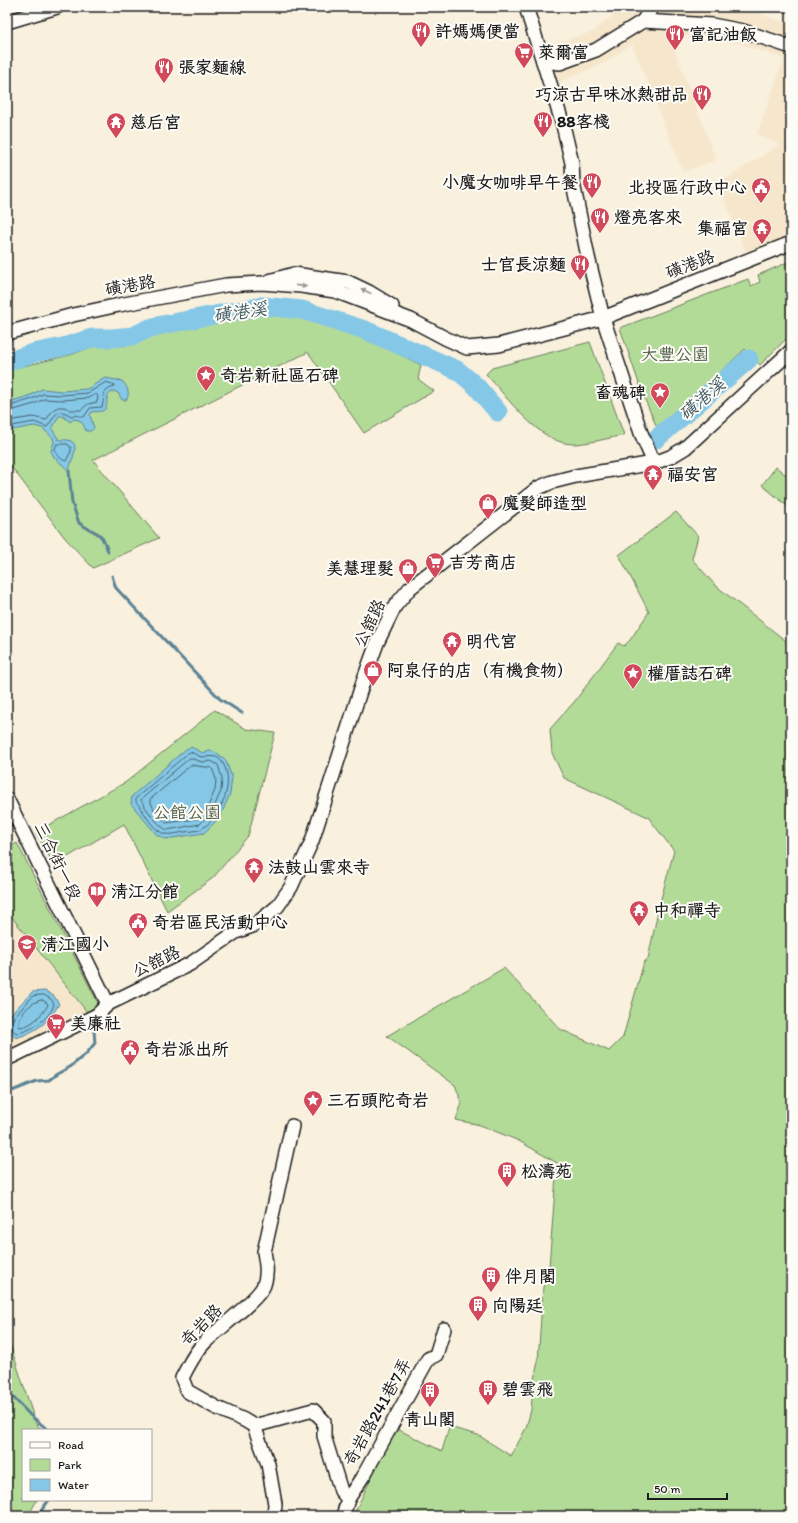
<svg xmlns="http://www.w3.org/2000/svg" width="798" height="1523" viewBox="0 0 798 1523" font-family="Itim,'LXGW WenKai TC',sans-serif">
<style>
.built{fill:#f6e7cc}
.green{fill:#b3db98;stroke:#687c5a}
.water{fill:#85c7e6;stroke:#5b8395}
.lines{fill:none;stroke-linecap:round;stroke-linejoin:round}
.shore{stroke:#46606d;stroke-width:1}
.stream{stroke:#5b8395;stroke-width:3}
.river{stroke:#85c7e6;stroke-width:19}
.minor-casing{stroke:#1c1c1c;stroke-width:16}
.minor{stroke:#fdfcf7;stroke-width:13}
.oneway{fill:#989794}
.labels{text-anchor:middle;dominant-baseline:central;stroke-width:4;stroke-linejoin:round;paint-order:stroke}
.poi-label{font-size:17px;font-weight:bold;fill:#1c1c1c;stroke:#fdfcf7;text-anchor:start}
.street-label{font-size:17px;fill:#1c1c1c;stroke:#fdfcf7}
.park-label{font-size:17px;fill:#515f47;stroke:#fdfcf7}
.water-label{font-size:18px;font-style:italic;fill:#415863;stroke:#fdfcf7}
</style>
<rect width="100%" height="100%" fill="#f9f0de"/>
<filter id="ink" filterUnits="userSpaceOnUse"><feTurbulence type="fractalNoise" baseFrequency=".025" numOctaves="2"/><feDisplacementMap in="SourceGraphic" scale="8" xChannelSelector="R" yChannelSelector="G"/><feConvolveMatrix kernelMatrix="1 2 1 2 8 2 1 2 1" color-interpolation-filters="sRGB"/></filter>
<g filter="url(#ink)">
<g class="built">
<path d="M623,7H735L746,9L791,25V236L751,253L745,250L718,184L779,145L757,134L784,59L738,43L705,37L669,35L716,160L683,172L632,44L606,62L558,83L547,45L592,32Z"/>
<path d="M7,911L88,1013L7,1054Z"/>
</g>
<g class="green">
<path d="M791,261V334L760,365L745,349L658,430L643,395L620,328L748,279L751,286L760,282L758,275Z"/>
<path d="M258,311C317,311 370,340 421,365L418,379L434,391L364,433L308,352L93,460L159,538L93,568L65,538L7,461V370L70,355L95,346L113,344H124L133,342L156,332Z"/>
<path d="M590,342L624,435C609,438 587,444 572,444C539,443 507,397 486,374L492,368Z"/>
<path d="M776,467L791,479V509L762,485Z"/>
<path d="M676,512L698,536L692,559L715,585L791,645V767L789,770L791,784V1516H353L395,1428L442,1451L449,1427L478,1435L511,1456L526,1428L531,1410L534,1379L538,1362L543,1287L549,1267L557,1163L519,1141L480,1125L456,1120L462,1103L455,1085L387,1036L504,968L560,1029L609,1051L623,1037L644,962L648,959L659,906L674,851L648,817L564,778L552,753L550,729L575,701L618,643L624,646L630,640L649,612L619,555Z"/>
<path d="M215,710L246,729L275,733L248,836L213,878L167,911L124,824L54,865L36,832L126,782Z"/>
<path d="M17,843L99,1005L87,1012L7,911V848Z"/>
<path d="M7,1335L36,1424L42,1430H23V1500H37L28,1516H7Z"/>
</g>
<g class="water">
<path d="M105,378L122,381C127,386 131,394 126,400H122L118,393L114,391C101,396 112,408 102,411C99,412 95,411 92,412L90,415L94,428L91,431H86C83,425 83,420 74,419L70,422L63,416H59L52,429L59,440C86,437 71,458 69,471L54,457L51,451L54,442L53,438L42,428L34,426L7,431V403L9,402L31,395L42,389L62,391L87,389Z"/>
<path d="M191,747L203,753L210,751L217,753L225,759L232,777L230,794L220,817L204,833L166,839L157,835L131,804L132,796L186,749Z"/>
<path d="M45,991L54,996L59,1004C49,1023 35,1032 16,1038L8,1031L10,1015L32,992Z"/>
</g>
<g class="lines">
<g class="shore">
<path d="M7,407L32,399L43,394L62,395L88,393L106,382L115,385L114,387C101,391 105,396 102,407L90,408L84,417L75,415L71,416C56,406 55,417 47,427L34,422L7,427"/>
<path d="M7,412L34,404L44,399L63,400L88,398L96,394L98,396L97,402L88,404L81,410H71L64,407H58L53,410L46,420L33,417L7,421"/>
<path d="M57,444H67L71,447V451L66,461C61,460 57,455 55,450Z"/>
<path d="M191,752C195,754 198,756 202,757C210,757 217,754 222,762C236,782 221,815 203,828C198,832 186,831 179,833C172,834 165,836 159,831C149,824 144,811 136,802V798L188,753Z"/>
<path d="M190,758L202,762L211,761L218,765L222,778L221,791L212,812L200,824L167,830C158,826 145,808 141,800Z"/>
<path d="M191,765L212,768L216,779L215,790L207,809L197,819L166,823L154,810L150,800Z"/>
<path d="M44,995L51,999L54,1004C51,1018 30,1032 16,1033L12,1029L14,1017L33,996Z"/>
<path d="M42,1000L47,1003L48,1005C42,1015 31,1027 19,1027C17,1016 31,1001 42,1000Z"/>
</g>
<g class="stream">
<path d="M69,471L72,503L79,523C97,536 99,527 108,551"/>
<path d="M112,576L116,588L220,699L242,713"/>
<path d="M7,1093L37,1081L49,1080L57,1074L70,1067L87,1053L95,1043L94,1031"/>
<path d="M7,1391L30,1415L48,1430"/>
<path d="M37,1516L49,1500"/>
</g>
<g class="river">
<path d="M7,362L33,353L63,347L92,338H112L133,336L150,328L162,325L262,306L302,310L365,330L457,370L476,386L498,412"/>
<path d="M656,439L749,359"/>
</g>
<g class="minor-casing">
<g id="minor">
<path d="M526,7L563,125L572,163L573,183L588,257L603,318L641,433L654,463"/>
<path d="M643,21L712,25L743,31L791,47"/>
<path d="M7,22L57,7"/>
<path d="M543,61L560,63L596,50L643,21L652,7"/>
<path d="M269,281L294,274L348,282L369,292L392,306"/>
<path d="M7,333L73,315L119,305L226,285L262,283L301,286L335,291L411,320L445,338L467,348L499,345L603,318L791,243"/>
<path d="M7,799L108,1004"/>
<path d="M7,1059L97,1015L108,1004L190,964L236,932L255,925L277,907L291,887L312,841L364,679L377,643L395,606L410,588L538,488L552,482L576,476L654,463L670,457L685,448L791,351"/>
<path d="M254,1426L313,1410L324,1421V1436L341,1491L348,1499"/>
<path d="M274,1516L275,1504L268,1464L254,1426L244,1420L215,1407L187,1391L182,1378C189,1365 194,1353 205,1342C218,1329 258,1300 264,1285C268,1274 266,1263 264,1252L292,1126"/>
<path d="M343,1516L348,1499L365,1473L428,1359L436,1355L444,1329"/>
</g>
</g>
<use href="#minor" class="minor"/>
</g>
<defs><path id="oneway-solid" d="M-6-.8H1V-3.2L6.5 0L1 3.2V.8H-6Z"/></defs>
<g class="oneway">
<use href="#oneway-solid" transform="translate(301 286) rotate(6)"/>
<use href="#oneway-solid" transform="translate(366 291) rotate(-153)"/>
</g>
</g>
<defs>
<g id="restaurant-pin" transform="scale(1)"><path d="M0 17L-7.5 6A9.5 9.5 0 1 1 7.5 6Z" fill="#d1495b" stroke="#fdfcf7"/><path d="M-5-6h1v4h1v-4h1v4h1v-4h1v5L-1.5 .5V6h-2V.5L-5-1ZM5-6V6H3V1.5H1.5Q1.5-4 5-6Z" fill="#fff"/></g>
<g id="supermarket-pin" transform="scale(1)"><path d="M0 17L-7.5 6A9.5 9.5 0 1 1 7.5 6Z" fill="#d1495b" stroke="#fdfcf7"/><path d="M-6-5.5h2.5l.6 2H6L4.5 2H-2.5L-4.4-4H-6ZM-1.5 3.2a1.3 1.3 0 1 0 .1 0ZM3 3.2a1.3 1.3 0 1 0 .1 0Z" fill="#fff"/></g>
<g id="temple-pin" transform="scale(1)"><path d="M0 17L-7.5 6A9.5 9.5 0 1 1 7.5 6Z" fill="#d1495b" stroke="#fdfcf7"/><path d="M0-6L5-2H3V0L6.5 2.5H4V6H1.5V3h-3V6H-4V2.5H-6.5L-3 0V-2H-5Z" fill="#fff"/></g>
<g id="civic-pin" transform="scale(1)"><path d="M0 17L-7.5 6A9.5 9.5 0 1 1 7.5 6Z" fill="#d1495b" stroke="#fdfcf7"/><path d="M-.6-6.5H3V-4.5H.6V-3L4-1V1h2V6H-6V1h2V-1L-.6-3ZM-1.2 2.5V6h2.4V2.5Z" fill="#fff"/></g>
<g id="sight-pin" transform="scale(1)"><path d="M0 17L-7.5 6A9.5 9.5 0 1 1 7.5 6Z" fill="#d1495b" stroke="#fdfcf7"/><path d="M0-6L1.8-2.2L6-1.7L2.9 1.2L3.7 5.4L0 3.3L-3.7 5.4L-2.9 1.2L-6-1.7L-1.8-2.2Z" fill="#fff"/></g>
<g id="shop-pin" transform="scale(1)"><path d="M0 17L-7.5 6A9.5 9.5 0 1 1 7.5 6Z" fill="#d1495b" stroke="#fdfcf7"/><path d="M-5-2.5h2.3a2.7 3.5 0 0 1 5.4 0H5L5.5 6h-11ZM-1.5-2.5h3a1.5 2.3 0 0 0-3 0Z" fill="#fff"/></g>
<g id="library-pin" transform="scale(1)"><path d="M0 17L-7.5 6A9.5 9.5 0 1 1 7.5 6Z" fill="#d1495b" stroke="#fdfcf7"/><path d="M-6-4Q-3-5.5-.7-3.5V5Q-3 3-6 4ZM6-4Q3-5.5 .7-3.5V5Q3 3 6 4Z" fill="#fff"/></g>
<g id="school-pin" transform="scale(1)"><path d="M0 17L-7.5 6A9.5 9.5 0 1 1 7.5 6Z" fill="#d1495b" stroke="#fdfcf7"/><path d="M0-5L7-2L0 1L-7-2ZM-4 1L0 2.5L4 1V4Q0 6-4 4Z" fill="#fff"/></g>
<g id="building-pin" transform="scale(1)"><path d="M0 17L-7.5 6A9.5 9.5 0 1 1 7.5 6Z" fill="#d1495b" stroke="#fdfcf7"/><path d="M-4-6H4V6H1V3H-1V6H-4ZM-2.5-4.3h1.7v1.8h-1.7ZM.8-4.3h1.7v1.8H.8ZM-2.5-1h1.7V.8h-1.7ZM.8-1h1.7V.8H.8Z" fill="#fff"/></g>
</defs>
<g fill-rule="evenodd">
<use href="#restaurant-pin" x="421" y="31"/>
<use href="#restaurant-pin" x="675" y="34"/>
<use href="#supermarket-pin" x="524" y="52"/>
<use href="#restaurant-pin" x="164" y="67"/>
<use href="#restaurant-pin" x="702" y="94"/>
<use href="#restaurant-pin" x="543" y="121"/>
<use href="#temple-pin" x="116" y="122"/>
<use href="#restaurant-pin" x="592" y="182"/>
<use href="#civic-pin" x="761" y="187"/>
<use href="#restaurant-pin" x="600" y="217"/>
<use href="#temple-pin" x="762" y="228"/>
<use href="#restaurant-pin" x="580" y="264"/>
<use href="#sight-pin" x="206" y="375"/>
<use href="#sight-pin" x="660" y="392"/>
<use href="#temple-pin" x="653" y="474"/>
<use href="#shop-pin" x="488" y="503"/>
<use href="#supermarket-pin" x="435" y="562"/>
<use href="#shop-pin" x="408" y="568"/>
<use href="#temple-pin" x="452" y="641"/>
<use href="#shop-pin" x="373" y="670"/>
<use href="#sight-pin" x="633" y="673"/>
<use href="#temple-pin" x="254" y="867"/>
<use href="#library-pin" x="97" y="891"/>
<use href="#temple-pin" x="639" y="910"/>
<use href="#civic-pin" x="138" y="922"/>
<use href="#school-pin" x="27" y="944"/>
<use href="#supermarket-pin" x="56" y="1023"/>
<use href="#civic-pin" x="130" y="1049"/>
<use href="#sight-pin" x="313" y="1100"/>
<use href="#building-pin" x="507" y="1171"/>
<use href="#building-pin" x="491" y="1276"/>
<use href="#building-pin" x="478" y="1305"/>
<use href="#building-pin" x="488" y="1389"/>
<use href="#building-pin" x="430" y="1391"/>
</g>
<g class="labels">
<g class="poi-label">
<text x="435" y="31">許媽媽便當</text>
<text x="689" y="34">富記油飯</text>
<text x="538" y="52">萊爾富</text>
<text x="178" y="67">張家麵線</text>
<text x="688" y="94" text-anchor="end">巧涼古早味冰熱甜品</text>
<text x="557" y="121">88客棧</text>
<text x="130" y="122">慈后宮</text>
<text x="578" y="182" text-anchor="end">小魔女咖啡早午餐</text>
<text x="747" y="187" text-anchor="end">北投區行政中心</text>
<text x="614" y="217">燈亮客來</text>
<text x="748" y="228" text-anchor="end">集福宮</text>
<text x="566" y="264" text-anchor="end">士官長涼麵</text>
<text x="220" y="375">奇岩新社區石碑</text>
<text x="646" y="392" text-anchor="end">畜魂碑</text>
<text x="667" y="474">福安宮</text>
<text x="502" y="503">魔髮師造型</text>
<text x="449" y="562">吉芳商店</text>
<text x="394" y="568" text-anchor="end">美慧理髮</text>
<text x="466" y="641">明代宮</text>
<text x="387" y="670">阿泉仔的店（有機食物）</text>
<text x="647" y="673">權厝誌石碑</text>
<text x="268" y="867">法鼓山雲來寺</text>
<text x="111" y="891">清江分館</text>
<text x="653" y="910">中和禪寺</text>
<text x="152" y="922">奇岩區民活動中心</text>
<text x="41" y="944">清江國小</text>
<text x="70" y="1023">美廉社</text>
<text x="144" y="1049">奇岩派出所</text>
<text x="327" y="1100">三石頭陀奇岩</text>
<text x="521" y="1171">松濤苑</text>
<text x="505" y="1276">伴月閣</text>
<text x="492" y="1305">向陽廷</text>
<text x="502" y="1389">碧雲飛</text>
<text x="430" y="1419" text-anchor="middle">青山閣</text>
</g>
<g class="street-label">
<text transform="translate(690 264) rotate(-21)">磺港路</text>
<text transform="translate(130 285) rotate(-10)">磺港路</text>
<text transform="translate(369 623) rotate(-64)">公舘路</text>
<text transform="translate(58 861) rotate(64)">三合街一段</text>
<text transform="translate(156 961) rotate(-26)">公舘路</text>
<text transform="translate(201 1325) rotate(-46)">奇岩路</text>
<text transform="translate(377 1412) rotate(-61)">奇岩路241巷7弄</text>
</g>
<g class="park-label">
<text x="675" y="354">大豐公園</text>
<text x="187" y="812">公館公園</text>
</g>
<g class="water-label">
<text transform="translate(240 312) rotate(-8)">磺港溪</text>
<text transform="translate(702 399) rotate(-41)">磺港溪</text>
</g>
</g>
<rect width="798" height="1523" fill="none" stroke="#fdfcf7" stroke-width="24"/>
<rect x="12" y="12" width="774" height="1499" fill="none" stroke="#1c1c1c" stroke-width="1.5" filter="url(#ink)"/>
<rect x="22" y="1429" width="130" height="72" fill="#fdfcf7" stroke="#a3a29f"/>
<rect x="30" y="1442" width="20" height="6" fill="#fdfcf7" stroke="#a3a29f"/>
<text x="58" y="1449" font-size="12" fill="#1c1c1c">Road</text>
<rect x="30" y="1459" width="20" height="12" fill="#b3db98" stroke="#a3a29f"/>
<text x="58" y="1469" font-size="12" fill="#1c1c1c">Park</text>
<rect x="30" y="1479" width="20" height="12" fill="#85c7e6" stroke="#a3a29f"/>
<text x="58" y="1489" font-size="12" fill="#1c1c1c">Water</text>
<path d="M648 1493v6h79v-6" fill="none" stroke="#1c1c1c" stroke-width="2"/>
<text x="654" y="1493" font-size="12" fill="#1c1c1c" stroke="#fdfcf7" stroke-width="3" paint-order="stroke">50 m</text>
</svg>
